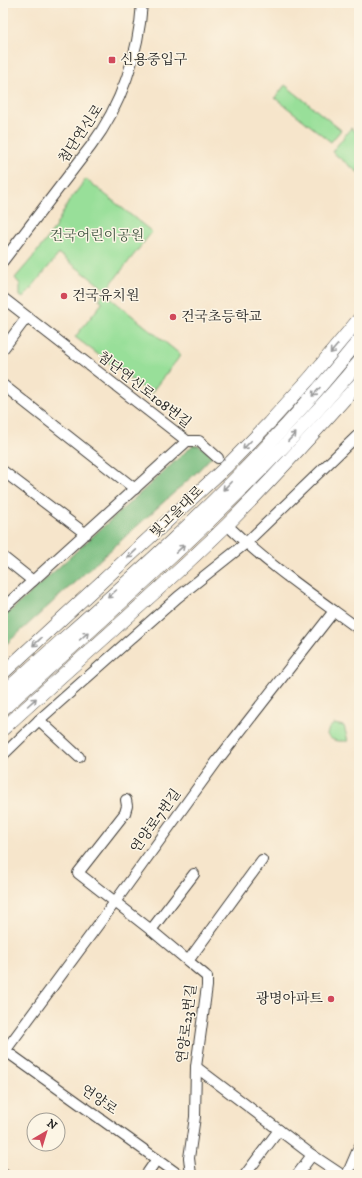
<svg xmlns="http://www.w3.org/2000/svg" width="362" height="1178" viewBox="0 0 362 1178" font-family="'IM FELL DW Pica','Noto Serif KR',serif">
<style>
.green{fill:#98df99;stroke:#5a7e5a}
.forest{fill:#7abe81;stroke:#4b6d4e}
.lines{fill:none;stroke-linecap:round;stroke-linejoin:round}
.minor-casing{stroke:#3d3a36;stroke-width:12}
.major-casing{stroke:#3d3a36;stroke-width:14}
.minor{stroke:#fff;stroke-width:10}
.major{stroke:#fff;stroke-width:13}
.oneway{stroke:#999}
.poi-dot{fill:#d1495b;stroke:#fcf5e5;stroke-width:1.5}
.labels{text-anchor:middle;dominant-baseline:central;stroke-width:3;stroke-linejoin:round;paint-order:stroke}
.poi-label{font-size:14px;fill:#1c1c1c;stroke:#fcf5e5;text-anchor:start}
.street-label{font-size:14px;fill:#1c1c1c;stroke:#fcf5e5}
.park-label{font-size:14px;fill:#415642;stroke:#fcf5e5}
</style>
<rect width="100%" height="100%" fill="#fcf5e5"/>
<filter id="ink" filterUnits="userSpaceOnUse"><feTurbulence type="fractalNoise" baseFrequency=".025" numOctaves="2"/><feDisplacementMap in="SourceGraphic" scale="8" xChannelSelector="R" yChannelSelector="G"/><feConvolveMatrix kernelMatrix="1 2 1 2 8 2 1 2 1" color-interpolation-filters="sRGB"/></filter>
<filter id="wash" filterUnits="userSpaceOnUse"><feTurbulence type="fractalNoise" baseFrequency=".012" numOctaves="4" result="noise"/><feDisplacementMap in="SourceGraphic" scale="16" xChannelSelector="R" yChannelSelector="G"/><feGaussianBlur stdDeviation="0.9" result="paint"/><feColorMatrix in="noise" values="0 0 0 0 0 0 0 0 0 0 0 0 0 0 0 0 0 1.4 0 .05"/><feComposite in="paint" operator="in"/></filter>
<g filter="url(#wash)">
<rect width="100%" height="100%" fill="#f6e5cb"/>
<g class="green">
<path d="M285,85L341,130L331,142L275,98Z"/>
<path d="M351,128L359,135V173L332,152Z"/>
<path d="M86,179L152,232L106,290L59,254L23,298L20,296V284L15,278L33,257L53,231L69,201Z"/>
<path d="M104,293L181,355L150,394L75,337L103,302L99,299Z"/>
<path d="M334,724L344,726L348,741C339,741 333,742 327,735L329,728Z"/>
</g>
<path class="forest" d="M193,445L200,446L212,456L197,472L3,647V618Z"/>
</g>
<g filter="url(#ink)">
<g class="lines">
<g class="minor-casing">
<g id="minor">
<path d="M3,261L91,146C121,106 139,53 142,3"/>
<path d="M3,298L187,441"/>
<path d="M3,349L27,317"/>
<path d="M3,385L135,489"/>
<path d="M187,441H199L218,458"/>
<path d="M3,471L86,534"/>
<path d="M227,525C267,564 314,596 359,629"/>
<path d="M3,557L33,581"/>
<path d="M3,608L187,441"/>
<path d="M39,720L79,757"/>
<path d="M3,755L39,720L178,597L246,543L359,434"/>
<path d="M126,800L127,806L125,813L78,873L151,930L194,874"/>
<path d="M151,930L188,961"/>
<path d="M3,1049L179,1175"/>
<path d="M5,1051L115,902L217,761L334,611"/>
<path d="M196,1067L312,1155L342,1175"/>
<path d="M3,1174L5,1175"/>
<path d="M146,1175L157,1159"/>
<path d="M191,1175L189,1158L195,1117L196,1067L207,986V977L205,975L188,961L262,860"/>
<path d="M245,1175L279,1130"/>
<path d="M297,1175L312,1155"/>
<path d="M347,1175L359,1147"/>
</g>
</g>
<g class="major-casing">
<g id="major">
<path d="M3,673L227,466L269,423L310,378L359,319"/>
<path d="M3,693C96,609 193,527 278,434C306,404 333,372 359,340"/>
<path d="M3,709C126,598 253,490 359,362"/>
<path d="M3,729C77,661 155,595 227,525C273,479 316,431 359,383"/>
</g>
</g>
<use href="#minor" class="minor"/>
<use href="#major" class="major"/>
</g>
<defs><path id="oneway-shaft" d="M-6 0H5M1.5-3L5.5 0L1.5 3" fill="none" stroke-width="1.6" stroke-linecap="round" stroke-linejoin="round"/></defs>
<g class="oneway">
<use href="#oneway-shaft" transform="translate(334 349) rotate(130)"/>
<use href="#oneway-shaft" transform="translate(316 392) rotate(132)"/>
<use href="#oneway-shaft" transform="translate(292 437) rotate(-47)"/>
<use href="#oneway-shaft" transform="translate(247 445) rotate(134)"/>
<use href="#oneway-shaft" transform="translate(227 486) rotate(134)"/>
<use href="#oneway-shaft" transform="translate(180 549) rotate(-43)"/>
<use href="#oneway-shaft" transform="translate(132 554) rotate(137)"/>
<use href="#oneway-shaft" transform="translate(112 594) rotate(138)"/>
<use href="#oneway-shaft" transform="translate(84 636) rotate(-42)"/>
<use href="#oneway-shaft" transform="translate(37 642) rotate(137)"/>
<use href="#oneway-shaft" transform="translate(32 702) rotate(-42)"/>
</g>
</g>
<g class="poi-dot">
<rect x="108" y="56" width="8" height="8" rx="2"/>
<circle cx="64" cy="296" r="4"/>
<circle cx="173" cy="317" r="4"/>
<circle cx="331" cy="999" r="4"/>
</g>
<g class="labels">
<g class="poi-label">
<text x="120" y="60">신용중입구</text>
<text x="72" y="296">건국유치원</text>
<text x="181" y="317">건국초등학교</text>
<text x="323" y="999" text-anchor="end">광명아파트</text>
</g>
<g class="street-label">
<text transform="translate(81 134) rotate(-56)">첨단연신로</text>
<text transform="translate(144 390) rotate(38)">첨단연신로108번길</text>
<text transform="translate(177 512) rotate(-44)">빛고을대로</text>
<text transform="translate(156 821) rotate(-54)">연양로7번길</text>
<text transform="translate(187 1024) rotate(-83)">연양로23번길</text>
<text transform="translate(99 1100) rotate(35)">연양로</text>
</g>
<g class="park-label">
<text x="97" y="236">건국어린이공원</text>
</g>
</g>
<rect width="362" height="1178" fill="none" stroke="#fcf5e5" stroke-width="16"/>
<g transform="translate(46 1132) rotate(38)"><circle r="19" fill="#fcf5e5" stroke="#a29e95"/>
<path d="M0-3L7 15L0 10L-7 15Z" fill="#d1495b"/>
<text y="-6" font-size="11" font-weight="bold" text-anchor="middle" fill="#1c1c1c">N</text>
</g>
</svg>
